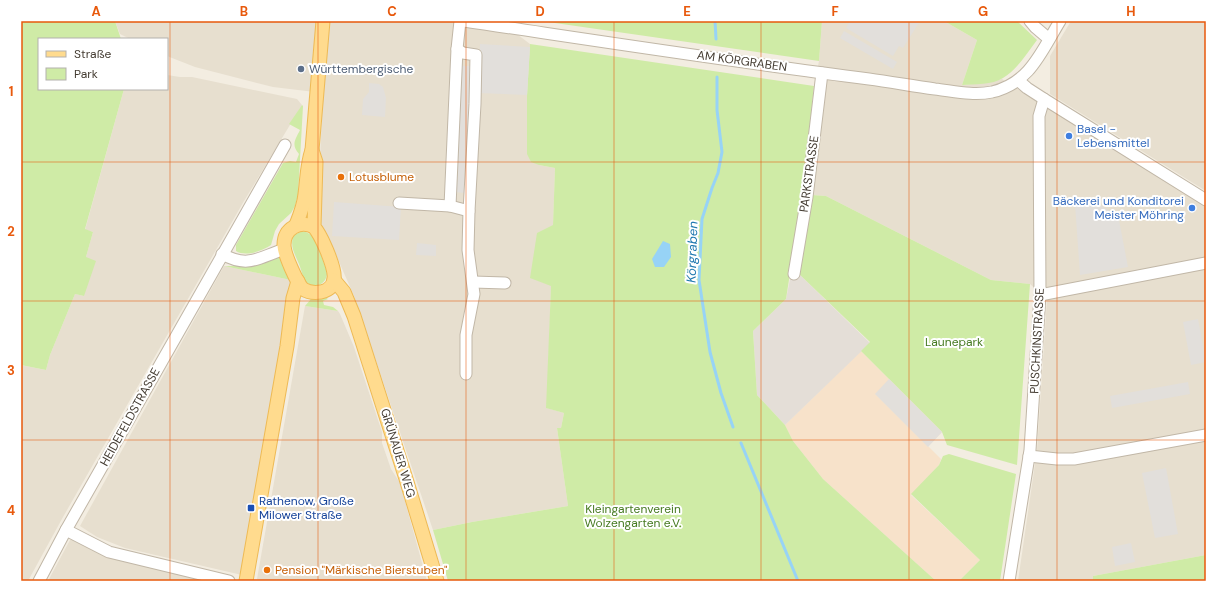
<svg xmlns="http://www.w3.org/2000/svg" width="1227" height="602" viewBox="0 0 1227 602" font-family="'DM Sans',sans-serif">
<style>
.residential{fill:#e7dfcf}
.commercial{fill:#f7e2ca}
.industrial{fill:#e4ded7}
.green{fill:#cfeba6}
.parking{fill:#e2dfdb}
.water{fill:#97d3f6}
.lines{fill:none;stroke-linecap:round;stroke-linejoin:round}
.stream{stroke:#97d3f6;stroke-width:3}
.minor-casing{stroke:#c1b7a7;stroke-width:13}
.major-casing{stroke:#eeba55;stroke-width:15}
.minor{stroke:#fff;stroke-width:11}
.major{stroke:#ffdb8e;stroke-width:13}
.grid{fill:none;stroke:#e8590c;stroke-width:1;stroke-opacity:0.55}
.service-dot{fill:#5c6f8a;stroke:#fff;stroke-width:1.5}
.shop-dot{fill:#3f7fe0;stroke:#fff;stroke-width:1.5}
.food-dot{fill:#e8710a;stroke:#fff;stroke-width:1.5}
.transit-dot{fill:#1a4fb4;stroke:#fff;stroke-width:1.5}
.labels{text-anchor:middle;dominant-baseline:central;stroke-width:4;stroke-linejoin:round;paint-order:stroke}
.street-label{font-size:12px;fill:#443c32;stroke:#fff}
.service-label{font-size:12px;fill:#4e5e75;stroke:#fff;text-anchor:start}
.shop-label{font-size:12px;fill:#366cbe;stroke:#fff;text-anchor:start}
.food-label{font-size:12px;fill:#c56008;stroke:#fff;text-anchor:start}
.park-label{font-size:12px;fill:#467a21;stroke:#fff}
.transit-label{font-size:12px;fill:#164399;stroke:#fff;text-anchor:start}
.water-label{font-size:13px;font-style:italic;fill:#227ab0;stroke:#fff}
.neatline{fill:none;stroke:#e8590c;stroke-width:1.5}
.grid-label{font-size:13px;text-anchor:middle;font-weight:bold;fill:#e8590c}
</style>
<rect width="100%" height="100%" fill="#f3ede1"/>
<g class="residential">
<path d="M115,21H500L530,44L527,96L539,165L555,168L547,408L564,413L561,428H557L568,506L472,522L433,530L354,296L326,232L317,220L323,93L273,87L195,67L167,56V39H130L120,34Z"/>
<path d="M822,21H944L977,40L962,85L984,83L1002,79L1206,207V555L1093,576V581H1018L1037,450L1047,299L1030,284L991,280L826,196L812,195L803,190L814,86L819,61Z"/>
<path d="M1071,21H1206V191L1050,94V56Z"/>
<path d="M167,75L180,77H192L297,99L302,105L244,201L63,517L28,581H21V365L46,370L50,355L75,294L84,296L86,257L93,232L85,230L124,89H167Z"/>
<path d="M224,266L291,280L242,575L125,548L97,537L80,526Z"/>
<path d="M305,306L338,311L340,314L354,347L382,432V443L391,469L400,483L427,581H264L257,579Z"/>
<path d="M70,540H73L94,551L109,556L208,581H48Z"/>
</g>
<path class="commercial" d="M861,351L942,432L928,446L941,459L939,465L911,495L980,560L959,581H936L823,479L793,441L785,425Z"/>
<path class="industrial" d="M791,274H799L870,343L785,425L757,395L753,331L786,299Z"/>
<g class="green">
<path d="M21,21H115L121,39H39V89H124L85,229L93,232L86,257L96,261L84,296L75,294L50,355L46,370L21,365Z"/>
<path d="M541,21H822L819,61Z"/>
<path d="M944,21H1017L1037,40C1027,53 1017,70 1003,78C992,85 975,84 962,85L977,40Z"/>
<path d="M530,44L814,86L803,190L786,299L753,331L757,395L785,425L793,441L823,479L936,581H448L433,530L472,522L568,506L557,428H561L564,413L546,408L551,286L530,278L537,233L553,225L555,168L539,165L531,162L527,154V96Z"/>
<path d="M302,105L303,106L298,195L295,206L291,213L279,224L275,231L271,245C262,251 246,257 236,251V245L283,163L290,161L296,162L299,154C291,145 295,140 300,130L289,124Z"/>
<path d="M812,195L826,196L991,280L1030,284L1017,465L947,445L942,432L861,351L870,342L799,274Z"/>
<path d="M302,231C306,232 309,233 312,236C316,241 327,269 327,274C326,285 314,289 306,282C303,278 301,269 299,264C295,254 289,246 294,235Z"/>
<path d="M280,257L291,280L224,266H248L262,264Z"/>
<path d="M325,297L328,299L323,301L324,305L333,307L338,311L305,306L311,299Z"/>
<path d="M949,454L1016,474L1000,581H959L980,560L911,494L939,465L943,456Z"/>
<path d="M1206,555V581H1093V576Z"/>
</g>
<g class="parking">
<path d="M850,21H920L903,48L899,46L893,56L846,28Z"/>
<path d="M844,31L897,62L893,69L840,38Z"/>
<path d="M480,44L530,47L527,95L478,93Z"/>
<path d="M460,66H472L465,193L453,192Z"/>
<path d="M369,83L379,84L383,87L386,98L385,117L362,115L363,99L369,92Z"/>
<path d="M334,202L401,207L399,240L332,236Z"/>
<path d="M1075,204H1098L1110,211L1111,216L1118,215L1128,267L1080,275Z"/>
<path d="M417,243L436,245V256L416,255Z"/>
<path d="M1198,319L1206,362L1191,365L1183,322Z"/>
<path d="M889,379L942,432L928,447L875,394Z"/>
<path d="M1188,382L1190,394L1112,408L1110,396Z"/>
<path d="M1166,468L1178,534L1155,538L1142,473Z"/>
<path d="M1131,543L1135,562L1115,566L1112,547Z"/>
</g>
<path class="water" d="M663,241L670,244L671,257L664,267H655L652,259Z"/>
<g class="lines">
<g class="stream">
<path d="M715,21L716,39"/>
<path d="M717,77V110L722,152L718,173L712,188L702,219L699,280L710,352L721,393L733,427"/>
<path d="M741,443L798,581"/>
</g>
<g class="minor-casing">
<g id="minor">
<path d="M464,21C599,41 734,62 869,79C891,82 913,86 935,89C953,91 973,96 992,92C1030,83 1041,52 1060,21"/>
<path d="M1030,21L1035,27L1049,39"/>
<path d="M457,49L463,53L476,55L475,104L469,211L468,250L474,294L466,335V374"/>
<path d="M1019,81L1027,88L1044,99L1206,200"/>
<path d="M399,203L450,206L469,211"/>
<path d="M450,206L457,49L460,21"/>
<path d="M222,254C249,269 259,257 285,249"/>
<path d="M794,274L807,197L822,73"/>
<path d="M473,282L505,283"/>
<path d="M1040,295L1206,263"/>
<path d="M1029,456L1057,459H1074L1206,435"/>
<path d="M66,530L109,552L229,581"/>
<path d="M39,581L66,530L285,145"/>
<path d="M1009,581L1030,450L1040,295L1039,116L1044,99"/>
</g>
</g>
<g class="major-casing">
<g id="major">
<path d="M312,150L316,162L314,227C320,234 323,242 327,251C332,264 343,287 321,292C314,293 309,293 303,289C297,283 284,254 284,245C284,228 300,220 314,227"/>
<path d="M296,225C300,215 304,205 305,194C307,179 307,164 312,150L323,21"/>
<path d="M334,280L344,292L354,316L407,482L437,581"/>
<path d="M246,581L287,346L293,298L298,281"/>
</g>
</g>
<use href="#minor" class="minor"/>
<use href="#major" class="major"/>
</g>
<path class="grid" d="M170,21V581M318,21V581M466,21V581M614,21V581M761,21V581M909,21V581M1057,21V581M21,162H1206M21,301H1206M21,440H1206"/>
<circle class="service-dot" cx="301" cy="69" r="4"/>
<g class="shop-dot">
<circle cx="1069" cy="136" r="4"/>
<circle cx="1192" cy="208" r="4"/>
</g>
<g class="food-dot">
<circle cx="341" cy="177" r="4"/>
<circle cx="267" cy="570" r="4"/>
</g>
<rect class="transit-dot" x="247" y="504" width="8" height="8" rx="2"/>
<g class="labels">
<g class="street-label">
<text transform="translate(742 61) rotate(8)">AM KÖRGRABEN</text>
<text transform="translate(809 174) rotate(-82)">PARKSTRASSE</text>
<text transform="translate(1037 341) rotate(-87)">PUSCHKINSTRASSE</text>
<text transform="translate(130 417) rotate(-61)">HEIDEFELDSTRASSE</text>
<text transform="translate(398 453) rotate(73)">GRÜNAUER WEG</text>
</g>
<g class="service-label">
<text x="309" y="69">Württembergische</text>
</g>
<g class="shop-label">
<text x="1077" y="129">Basel -<tspan x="1077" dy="14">Lebensmittel</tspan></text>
<text x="1184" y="201" text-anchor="end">Bäckerei und Konditorei<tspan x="1184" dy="14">Meister Möhring</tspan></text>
</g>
<g class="food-label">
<text x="349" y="177">Lotusblume</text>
<text x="275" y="570">Pension "Märkische Bierstuben"</text>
</g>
<g class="park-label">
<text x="954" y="342">Launepark</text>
<text x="633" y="509">Kleingartenverein<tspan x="633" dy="14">Wolzengarten e.V.</tspan></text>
</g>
<g class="transit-label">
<text x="259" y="501">Rathenow, Große<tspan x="259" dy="14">Milower Straße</tspan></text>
</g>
<g class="water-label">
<text transform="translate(692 252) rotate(-88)">Körgraben</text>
</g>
</g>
<rect width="1227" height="602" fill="none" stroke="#ffffff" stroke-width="44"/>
<rect x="38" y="38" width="130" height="52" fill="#ffffff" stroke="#b4b1ad"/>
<rect x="46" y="51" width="20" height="6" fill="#ffdb8e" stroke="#b4b1ad"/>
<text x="74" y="58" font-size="12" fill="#443c32">Straße</text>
<rect x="46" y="68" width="20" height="12" fill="#cfeba6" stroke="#b4b1ad"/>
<text x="74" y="78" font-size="12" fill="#443c32">Park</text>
<rect x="22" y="22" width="1183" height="558" class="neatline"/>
<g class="grid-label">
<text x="96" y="16">A</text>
<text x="244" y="16">B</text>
<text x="392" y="16">C</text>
<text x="540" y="16">D</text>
<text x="687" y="16">E</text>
<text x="835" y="16">F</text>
<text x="983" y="16">G</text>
<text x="1131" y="16">H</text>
<text x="11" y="96">1</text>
<text x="11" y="236">2</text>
<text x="11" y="375">3</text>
<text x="11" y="515">4</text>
</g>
</svg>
